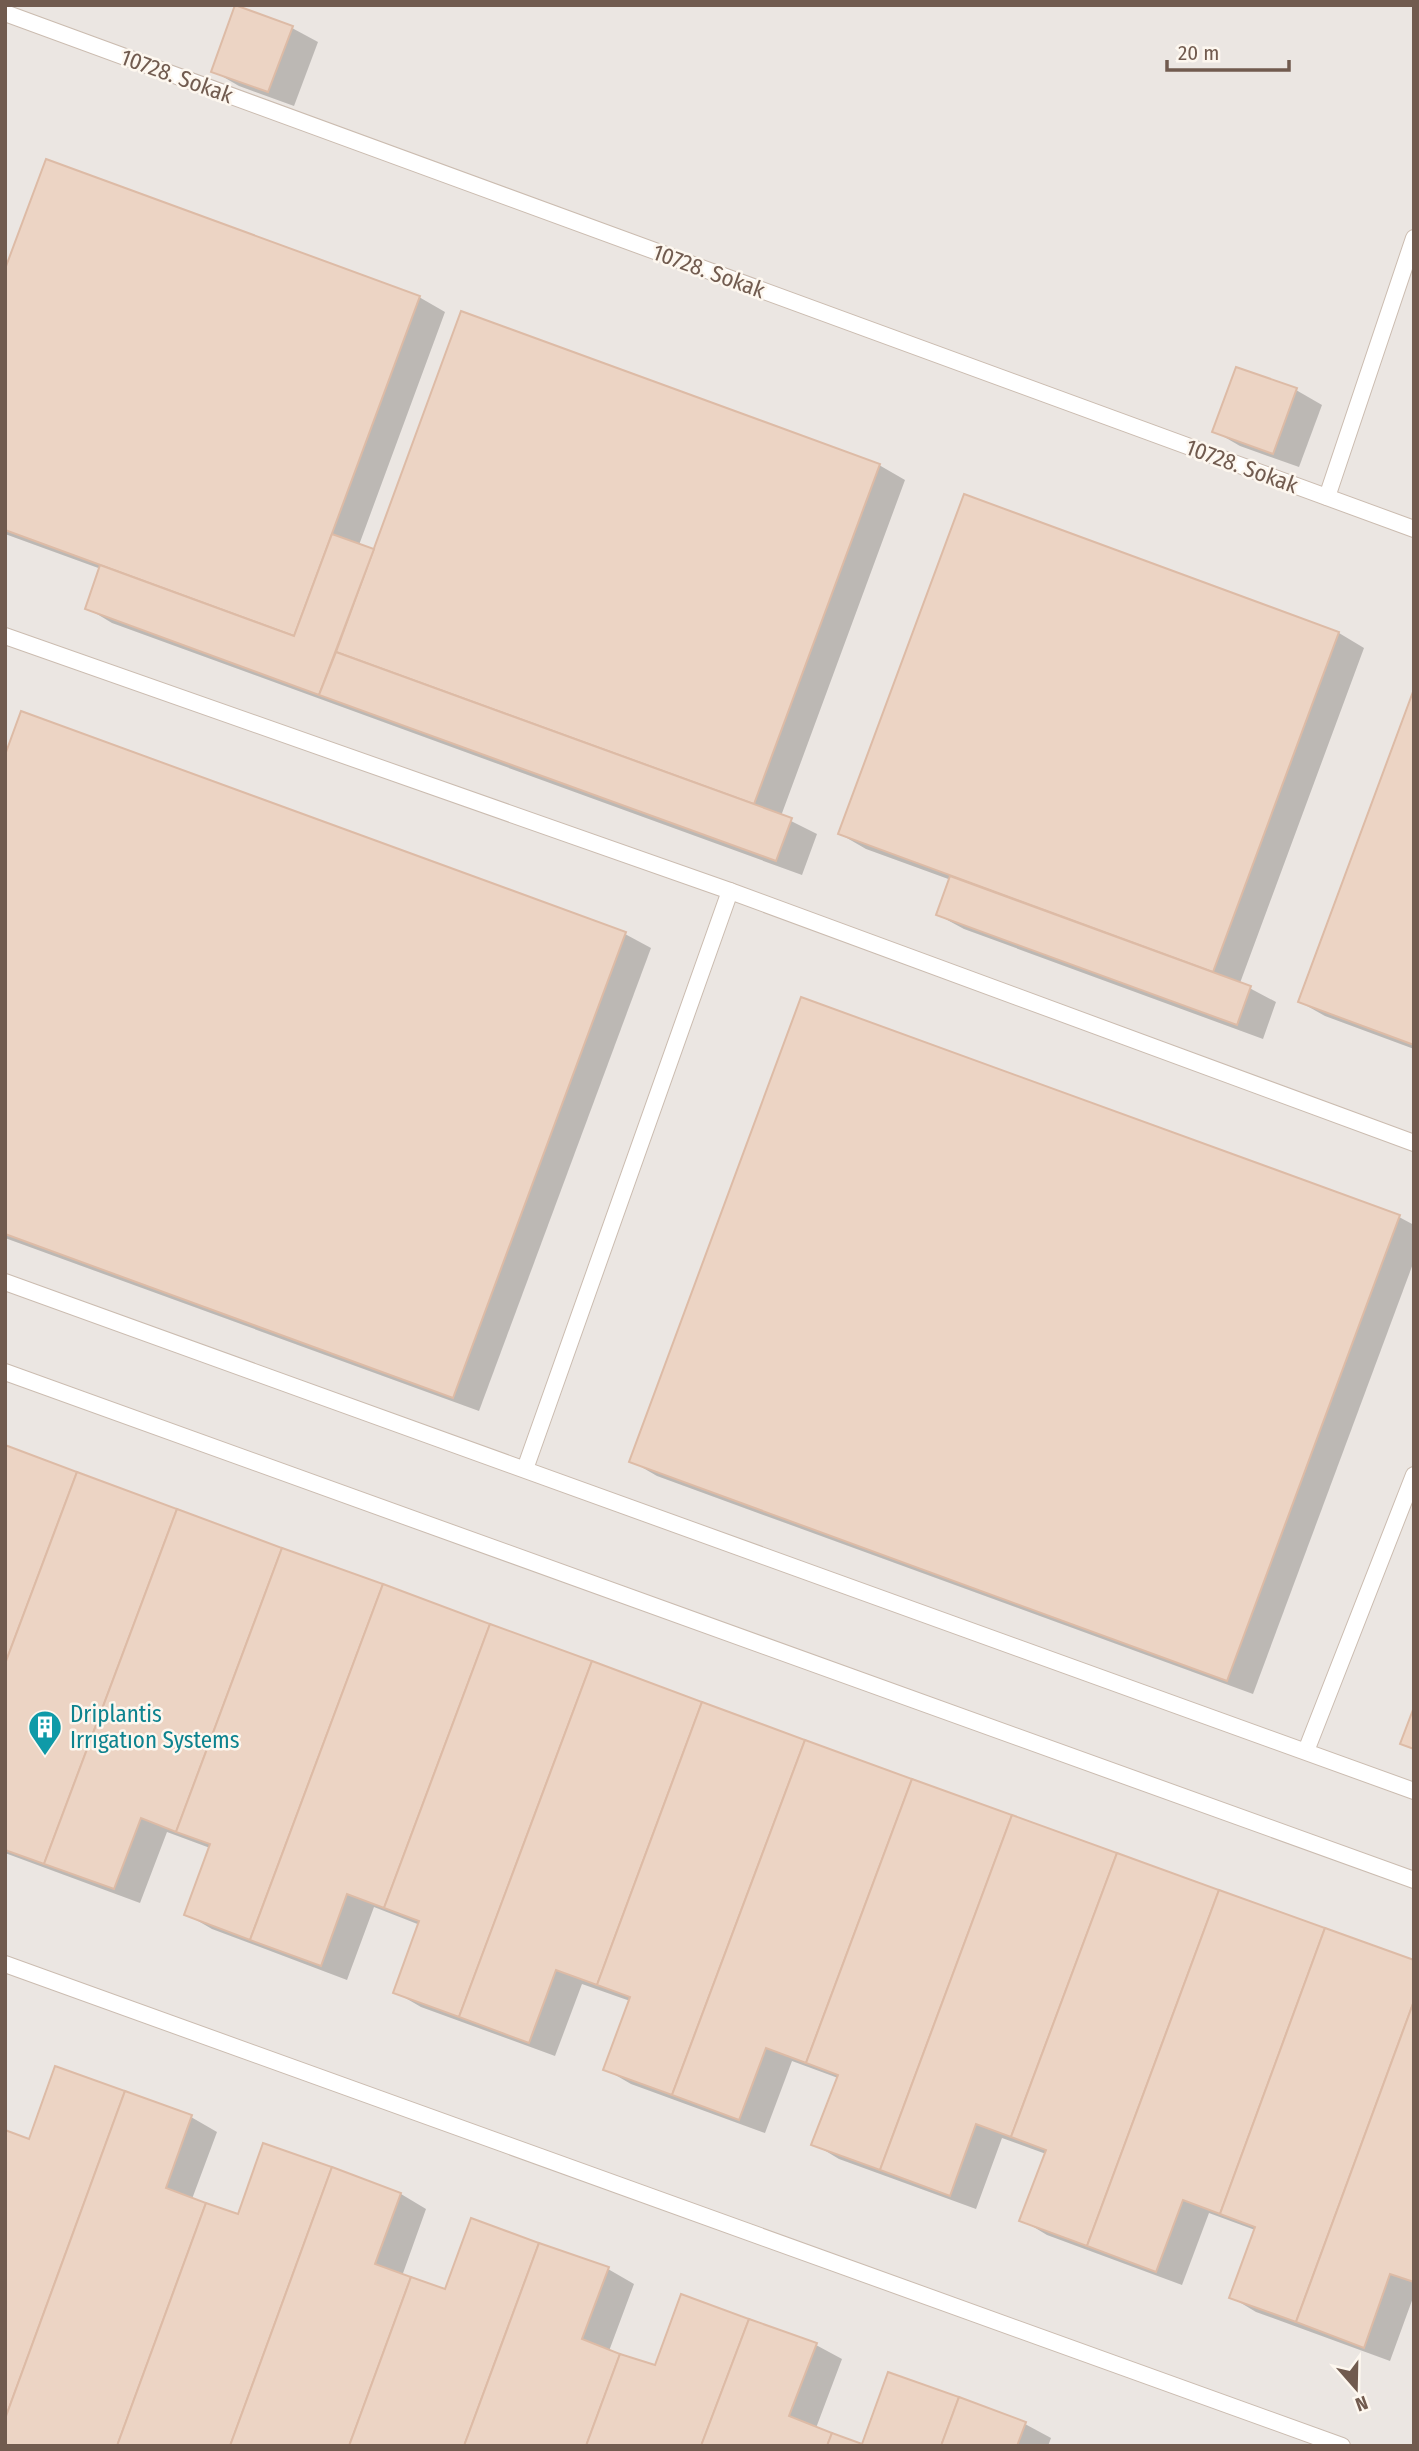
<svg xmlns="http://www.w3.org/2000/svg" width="1419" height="2451" viewBox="0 0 1419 2451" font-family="'Fira Sans Condensed',sans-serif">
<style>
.industrial{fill:#ebe6e2}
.shadow{fill:#0003}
.building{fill:#ecd4c4;stroke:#ddbba6;stroke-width:2}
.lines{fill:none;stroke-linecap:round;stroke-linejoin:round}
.lane-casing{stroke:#cbbcb0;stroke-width:18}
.lane{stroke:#fff;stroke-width:16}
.labels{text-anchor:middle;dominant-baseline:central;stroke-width:5;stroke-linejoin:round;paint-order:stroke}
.street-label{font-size:23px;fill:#715b4f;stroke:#fdf7ef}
.culture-label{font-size:23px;fill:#0d838f;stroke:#fdf7ef;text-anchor:start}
</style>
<rect width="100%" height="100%" fill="#faf3e9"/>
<rect class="industrial" x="5" y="5" width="1409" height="2441"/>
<g class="shadow">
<path d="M292,28L318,42L294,106L239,86L213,71Z"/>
<path d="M5,274L419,297L445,312L359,545L375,551L879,465L905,480L781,816L817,834L802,875L112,623L87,608L101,569L5,534Z"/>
<path d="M1296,390L1322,405L1299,467L1240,446L1214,431Z"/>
<path d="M1339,633L1364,648L1240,983L1276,1002L1263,1039L964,929L938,915L951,880L866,849L840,834Z"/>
<path d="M1414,694V1049L1325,1016L1300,1002Z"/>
<path d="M5,760L625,934L651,948L479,1411L5,1238Z"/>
<path d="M1399,1217L1414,1225V1261L1253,1694L657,1476L631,1461Z"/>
<path d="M5,1447L1414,1963V2295L1390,2361L1256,2312L1231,2297L1255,2230L1209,2213L1182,2285L1047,2235L1022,2220L1046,2154L1002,2138L976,2209L839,2159L814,2144L838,2078L792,2061L765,2133L631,2084L605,2069L630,2001L582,1984L555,2056L421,2007L395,1992L420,1925L374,1907L347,1980L212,1929L186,1914L210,1848L167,1832L140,1903L5,1853Z"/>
<path d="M191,2117L217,2132L192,2199L239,2216L264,2145L401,2194L426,2209L402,2276L446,2291L472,2220L608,2269L634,2284L609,2351L656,2367L816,2345L842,2359L816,2428L30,2141Z"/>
<path d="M889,2374L1025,2424L1051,2438L1048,2446H863Z"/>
</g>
<g class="building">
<path d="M235,5L293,26L268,92L211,72Z"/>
<path d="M46,159L420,296L294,636L5,530V269Z"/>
<path d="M461,311L880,464L754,804L336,652Z"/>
<path d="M1236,367L1297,388L1273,454L1212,432Z"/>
<path d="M964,494L1339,632L1213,972L838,834Z"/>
<path d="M332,534L374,549L319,695L85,609L100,565L294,636Z"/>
<path d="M336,652L792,818L776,861L319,695Z"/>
<path d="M1414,689V1045L1298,1002Z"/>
<path d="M21,711L626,932L453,1398L5,1234V755Z"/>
<path d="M950,876L1251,986L1237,1025L936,915Z"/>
<path d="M801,997L1400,1215L1227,1681L629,1462Z"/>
<path d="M5,1445L77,1472L5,1664Z"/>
<path d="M77,1472L177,1509L44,1864L5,1850V1664Z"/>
<path d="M177,1509L282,1548L176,1832L141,1818L114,1889L44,1864Z"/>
<path d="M282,1548L383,1584L250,1940L184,1915L210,1844L176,1832Z"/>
<path d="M383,1584L490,1624L384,1908L347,1894L321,1966L250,1940Z"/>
<path d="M490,1624L592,1661L459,2017L393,1993L419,1921L384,1908Z"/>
<path d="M592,1661L702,1702L597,1985L556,1970L529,2043L459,2017Z"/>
<path d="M702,1702L805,1740L672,2095L603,2070L630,1997L597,1985Z"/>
<path d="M1414,1707V1749L1400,1744Z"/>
<path d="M805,1740L912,1779L806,2063L766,2048L739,2120L672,2095Z"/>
<path d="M912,1779L1012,1815L880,2170L811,2145L838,2075L806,2063Z"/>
<path d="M1012,1815L1117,1853L1011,2137L976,2124L950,2196L880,2170Z"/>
<path d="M1117,1853L1219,1890L1087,2246L1019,2221L1046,2150L1011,2137Z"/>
<path d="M1219,1890L1325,1928L1220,2214L1183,2200L1156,2272L1087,2246Z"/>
<path d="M1325,1928L1414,1960V2001L1296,2322L1229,2298L1255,2227L1220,2214Z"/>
<path d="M1414,2001V2282L1390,2274L1364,2348L1296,2322Z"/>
<path d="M55,2066L125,2091L5,2419V2130L29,2139Z"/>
<path d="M125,2091L192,2115L166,2188L206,2203L117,2446H5V2419Z"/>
<path d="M263,2143L332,2167L230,2446H117L206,2203L238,2214Z"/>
<path d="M332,2167L401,2193L375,2264L411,2277L349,2446H230Z"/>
<path d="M471,2218L539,2243L464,2446H349L411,2277L445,2289Z"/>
<path d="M539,2243L609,2267L582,2339L620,2354L586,2446H464Z"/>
<path d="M681,2294L749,2319L701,2446H586L620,2354L655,2365Z"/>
<path d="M749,2319L817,2343L789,2416L832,2433L827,2446H701Z"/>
<path d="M888,2372L959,2397L941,2446H827L832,2433L862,2444Z"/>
<path d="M959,2397L1026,2422L1017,2446H941Z"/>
</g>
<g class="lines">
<g class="lane-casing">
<g id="lane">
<path d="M5,13L1414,529"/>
<path d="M1327,497L1414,238"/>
<path d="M5,636L730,891L1414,1143"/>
<path d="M5,1282L1414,1791"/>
<path d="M5,1372L1414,1880"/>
<path d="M525,1469L730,891"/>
<path d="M1306,1751L1414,1475"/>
<path d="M5,1964L1342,2446"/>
</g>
</g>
<use href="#lane" class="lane"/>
</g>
<defs>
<g id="building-pin" transform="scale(1.75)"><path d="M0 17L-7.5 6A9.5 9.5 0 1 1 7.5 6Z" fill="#0f9aa8" stroke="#fdf7ef"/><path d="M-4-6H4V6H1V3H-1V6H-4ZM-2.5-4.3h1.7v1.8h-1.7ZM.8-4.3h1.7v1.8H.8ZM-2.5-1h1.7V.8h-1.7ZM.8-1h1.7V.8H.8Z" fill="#fff"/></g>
</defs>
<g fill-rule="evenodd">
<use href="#building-pin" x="45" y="1727"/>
</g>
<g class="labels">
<g class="street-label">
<text transform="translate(177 76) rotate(20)">10728. Sokak</text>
<text transform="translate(709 271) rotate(20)">10728. Sokak</text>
<text transform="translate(1242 466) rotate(20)">10728. Sokak</text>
</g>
<g class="culture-label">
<text x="70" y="1714">Driplantis<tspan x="70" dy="26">Irrıgatıon Systems</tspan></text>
</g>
</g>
<rect width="1419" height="2451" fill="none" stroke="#715b4f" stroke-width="14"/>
<g transform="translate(1356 2388) rotate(160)" stroke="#fdf7ef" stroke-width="5" paint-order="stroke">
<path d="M0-5L12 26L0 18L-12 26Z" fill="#715b4f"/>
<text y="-10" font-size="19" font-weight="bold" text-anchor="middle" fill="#715b4f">N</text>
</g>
<path d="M1167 60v10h122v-10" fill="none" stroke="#715b4f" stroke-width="3.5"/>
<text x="1178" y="60" font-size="21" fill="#715b4f" stroke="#fdf7ef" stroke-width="5" paint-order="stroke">20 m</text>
</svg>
